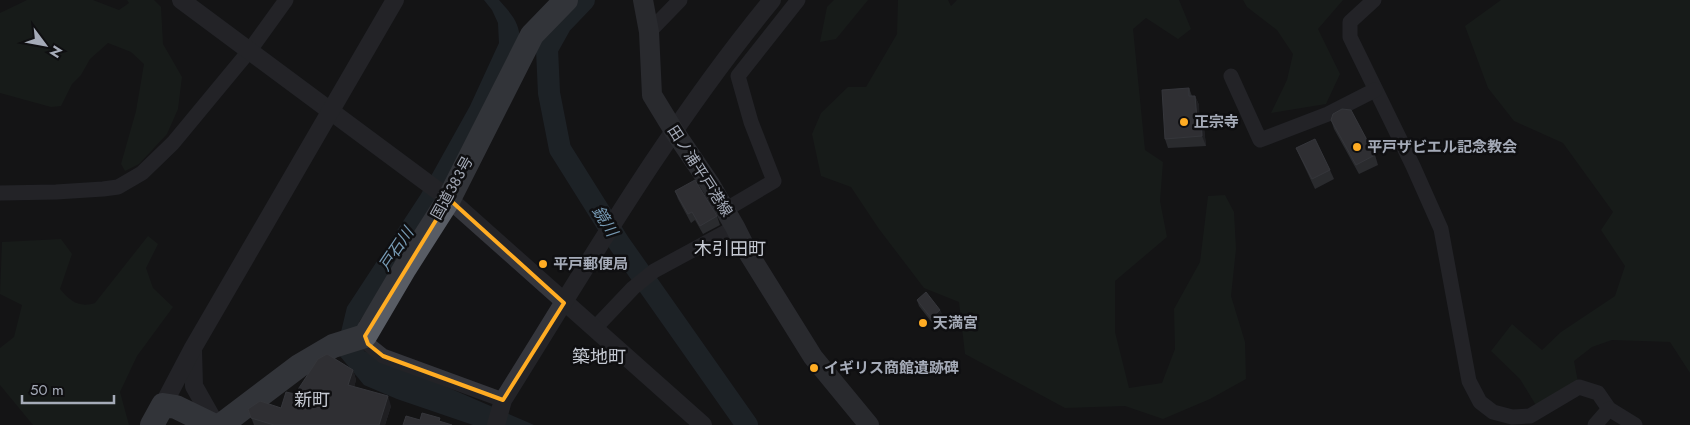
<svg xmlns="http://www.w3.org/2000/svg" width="1690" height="425" viewBox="0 0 1690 425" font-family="Jost,'Noto Sans JP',sans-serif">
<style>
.green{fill:#1c241d}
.water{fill:#29343b}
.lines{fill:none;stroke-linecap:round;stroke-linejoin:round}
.river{stroke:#29343b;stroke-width:22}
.minor{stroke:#35363c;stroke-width:15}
.tertiary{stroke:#35363c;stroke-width:18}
.secondary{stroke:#43454c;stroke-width:20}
.trunk{stroke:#585c64;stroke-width:24}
.wall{fill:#45474c}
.shaded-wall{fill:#2d2e32}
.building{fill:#505158;stroke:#5d5f67}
.marked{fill:none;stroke:#ffac23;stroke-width:4;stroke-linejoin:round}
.poi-dot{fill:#ffac23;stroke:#0f0f11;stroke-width:2}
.labels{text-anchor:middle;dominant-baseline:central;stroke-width:5;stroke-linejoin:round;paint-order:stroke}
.poi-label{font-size:15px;font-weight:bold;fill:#a5abb8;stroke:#0f0f11;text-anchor:start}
.street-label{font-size:15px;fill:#a5abb8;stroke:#0f0f11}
.water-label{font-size:16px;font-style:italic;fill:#789cb6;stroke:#0f0f11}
.quarter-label{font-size:18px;fill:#c6cad3;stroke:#0f0f11}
</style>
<rect width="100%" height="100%" fill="#141416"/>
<g class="green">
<path d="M27,0H93L119,10L129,3L127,0H154L161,7L163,44L182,77L178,109L167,134L139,164L125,171L121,164L136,111L144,64L131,52L108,43L90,59L81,75L72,84L61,106L51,107L0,93V13Z"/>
<path d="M834,0H868L836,39L820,42L827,7Z"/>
<path d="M898,0H948L951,6L957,0H1179L1191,29L1178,39L1146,18L1133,29L1145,150L1163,162L1160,201L1167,237L1115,281V332L1129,388L1162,383L1175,349L1174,309L1200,262L1208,196L1225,195L1234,212L1236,249L1231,296L1245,342L1246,379L1210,399L1163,419L1125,406L1065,408L965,354L959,302L924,288L879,229L851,187L821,176L812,134L821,113L848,87H866L897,34Z"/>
<path d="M1243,0H1343L1318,29L1340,74L1326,104L1271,113L1287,80L1293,54L1277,30L1247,7Z"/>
<path d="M1501,0H1690V373L1670,342L1612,340L1592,347L1574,361L1578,382L1537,407L1520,379L1491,351L1512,324L1542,350L1561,332L1615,296L1625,266L1601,230L1613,212L1563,143L1514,121L1488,88L1465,26Z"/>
<path d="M148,236L158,244L146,268L153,288L173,307L137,356L120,392L129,425H33L0,385V348L14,337L22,305L0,294L2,242L61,239L72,254L60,289C70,301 79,308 95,303Z"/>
</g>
<g class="water">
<path d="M484,0H499C512,15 520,22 520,43L420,230L359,322L364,351L534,425H473L397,399L364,385L340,356L341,332L347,307L421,194L470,106L499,43L498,23L492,10Z"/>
<path d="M716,371L757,425H737L709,381Z"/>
</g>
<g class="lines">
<path class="river" d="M584,0L561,24L547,49L549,93L560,149L619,243L747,425"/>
<g class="minor">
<path d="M1374,0L1350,22V37L1413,166L1441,229L1469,381L1480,402L1493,412L1512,417L1530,416L1579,387L1598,393L1609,409L1635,425"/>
<path d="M649,32L680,0"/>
<path d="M1231,76L1260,140L1328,114L1375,90"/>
<path d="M0,193L56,192L103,189L118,187L142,173L173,143L250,50L286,0"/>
<path d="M725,210L774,181L751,122L738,76L798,0"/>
<path d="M595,328L633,288L654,271L735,227"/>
<path d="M365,336L368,344L383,356L503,400"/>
<path d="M1595,425L1609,409"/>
</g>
<g class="tertiary">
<path d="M181,0L449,199L703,425"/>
<path d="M193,351L194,386L216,425"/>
<path d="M163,405L193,348L395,0"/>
<path d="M496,425L503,400C588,264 669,125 772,0"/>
</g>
<path class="secondary" d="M643,0L649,32L652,95L674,131L710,184L735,227L747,251L813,357L869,425"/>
<g class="trunk">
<path d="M152,425L163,405L176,407L213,425"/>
<path d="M221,425L299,366L333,346L365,336L405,268L449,199L532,35L566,0"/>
</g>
</g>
<g class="wall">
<path d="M1189,88L1192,96H1195L1199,105V119L1201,118L1204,128L1206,146L1168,148L1165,139Z"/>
<path d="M1331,120L1375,155L1378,165L1359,174L1334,129Z"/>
<path d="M1296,148L1330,170L1334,179L1315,189L1300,157Z"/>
<path d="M675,191L717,216L720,225L703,234L695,220L691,223L678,199Z"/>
<path d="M917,300L940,310L943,317L933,324L919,306Z"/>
<path d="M353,370L356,380L354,387L391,406L385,425H254L248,409L281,408L295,394Z"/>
</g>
<g class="shaded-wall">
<path d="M1195,96L1199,105L1200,128L1197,119Z"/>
<path d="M1201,118L1204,128L1206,146L1202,136Z"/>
<path d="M940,310L943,317L933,324L931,318Z"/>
<path d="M353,370L356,380L352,395L348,385Z"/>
<path d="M388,396L391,406L385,425H379Z"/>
</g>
<g class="building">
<path d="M1189,88V96H1195L1197,119L1201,118L1202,136L1165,139L1162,90Z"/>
<path d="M1342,109L1351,110L1375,155L1356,165L1331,120L1333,114Z"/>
<path d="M1315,139L1330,170L1312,179L1296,148Z"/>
<path d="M695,180L717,216L700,226L692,212L688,214L675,191Z"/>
<path d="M926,292L940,310L931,318L917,300Z"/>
<path d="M327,354L353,370L348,385L388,396L379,425H274L251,418L248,409L260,401L281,408L286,392L295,394L318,359Z"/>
<path d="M422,413L440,418L439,421L452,425H403L406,416L420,420Z"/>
</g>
<path d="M0 0H1690V425H0ZM449,199L564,303L503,400L383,356L368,344L365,336Z" fill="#141416" fill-opacity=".55" fill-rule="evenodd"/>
<path class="marked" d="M449,199L564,303L503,400L383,356L368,344L365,336Z"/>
<g class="poi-dot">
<circle cx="1184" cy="122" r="5"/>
<circle cx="1357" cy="147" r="5"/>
<circle cx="543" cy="264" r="5"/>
<circle cx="923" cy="323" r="5"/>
<circle cx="814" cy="368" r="5"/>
</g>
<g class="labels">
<g class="poi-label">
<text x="1194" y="122">正宗寺</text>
<text x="1367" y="147">平戸ザビエル記念教会</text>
<text x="553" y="264">平戸郵便局</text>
<text x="933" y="323">天満宮</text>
<text x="824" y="368">イギリス商館遺跡碑</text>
</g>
<g class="street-label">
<text transform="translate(700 171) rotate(57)">田ノ浦平戸港線</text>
<text transform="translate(452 188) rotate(-61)">国道383号</text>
</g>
<g class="water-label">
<text transform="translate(605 221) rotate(58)">鏡川</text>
<text transform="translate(396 249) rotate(-56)">戸石川</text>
</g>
<g class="quarter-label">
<text x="730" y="249">木引田町</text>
<text x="599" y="357">築地町</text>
<text x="312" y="400">新町</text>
</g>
</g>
<g transform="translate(45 45) rotate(122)" stroke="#0f0f11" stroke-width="4" paint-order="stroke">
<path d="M0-4L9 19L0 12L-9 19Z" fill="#a5abb8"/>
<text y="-8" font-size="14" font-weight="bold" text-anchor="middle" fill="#a5abb8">N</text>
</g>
<path d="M22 395v8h92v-8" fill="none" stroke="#a5abb8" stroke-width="2.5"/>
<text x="30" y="395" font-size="15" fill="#a5abb8" stroke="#0f0f11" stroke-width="4" paint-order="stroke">50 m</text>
</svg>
